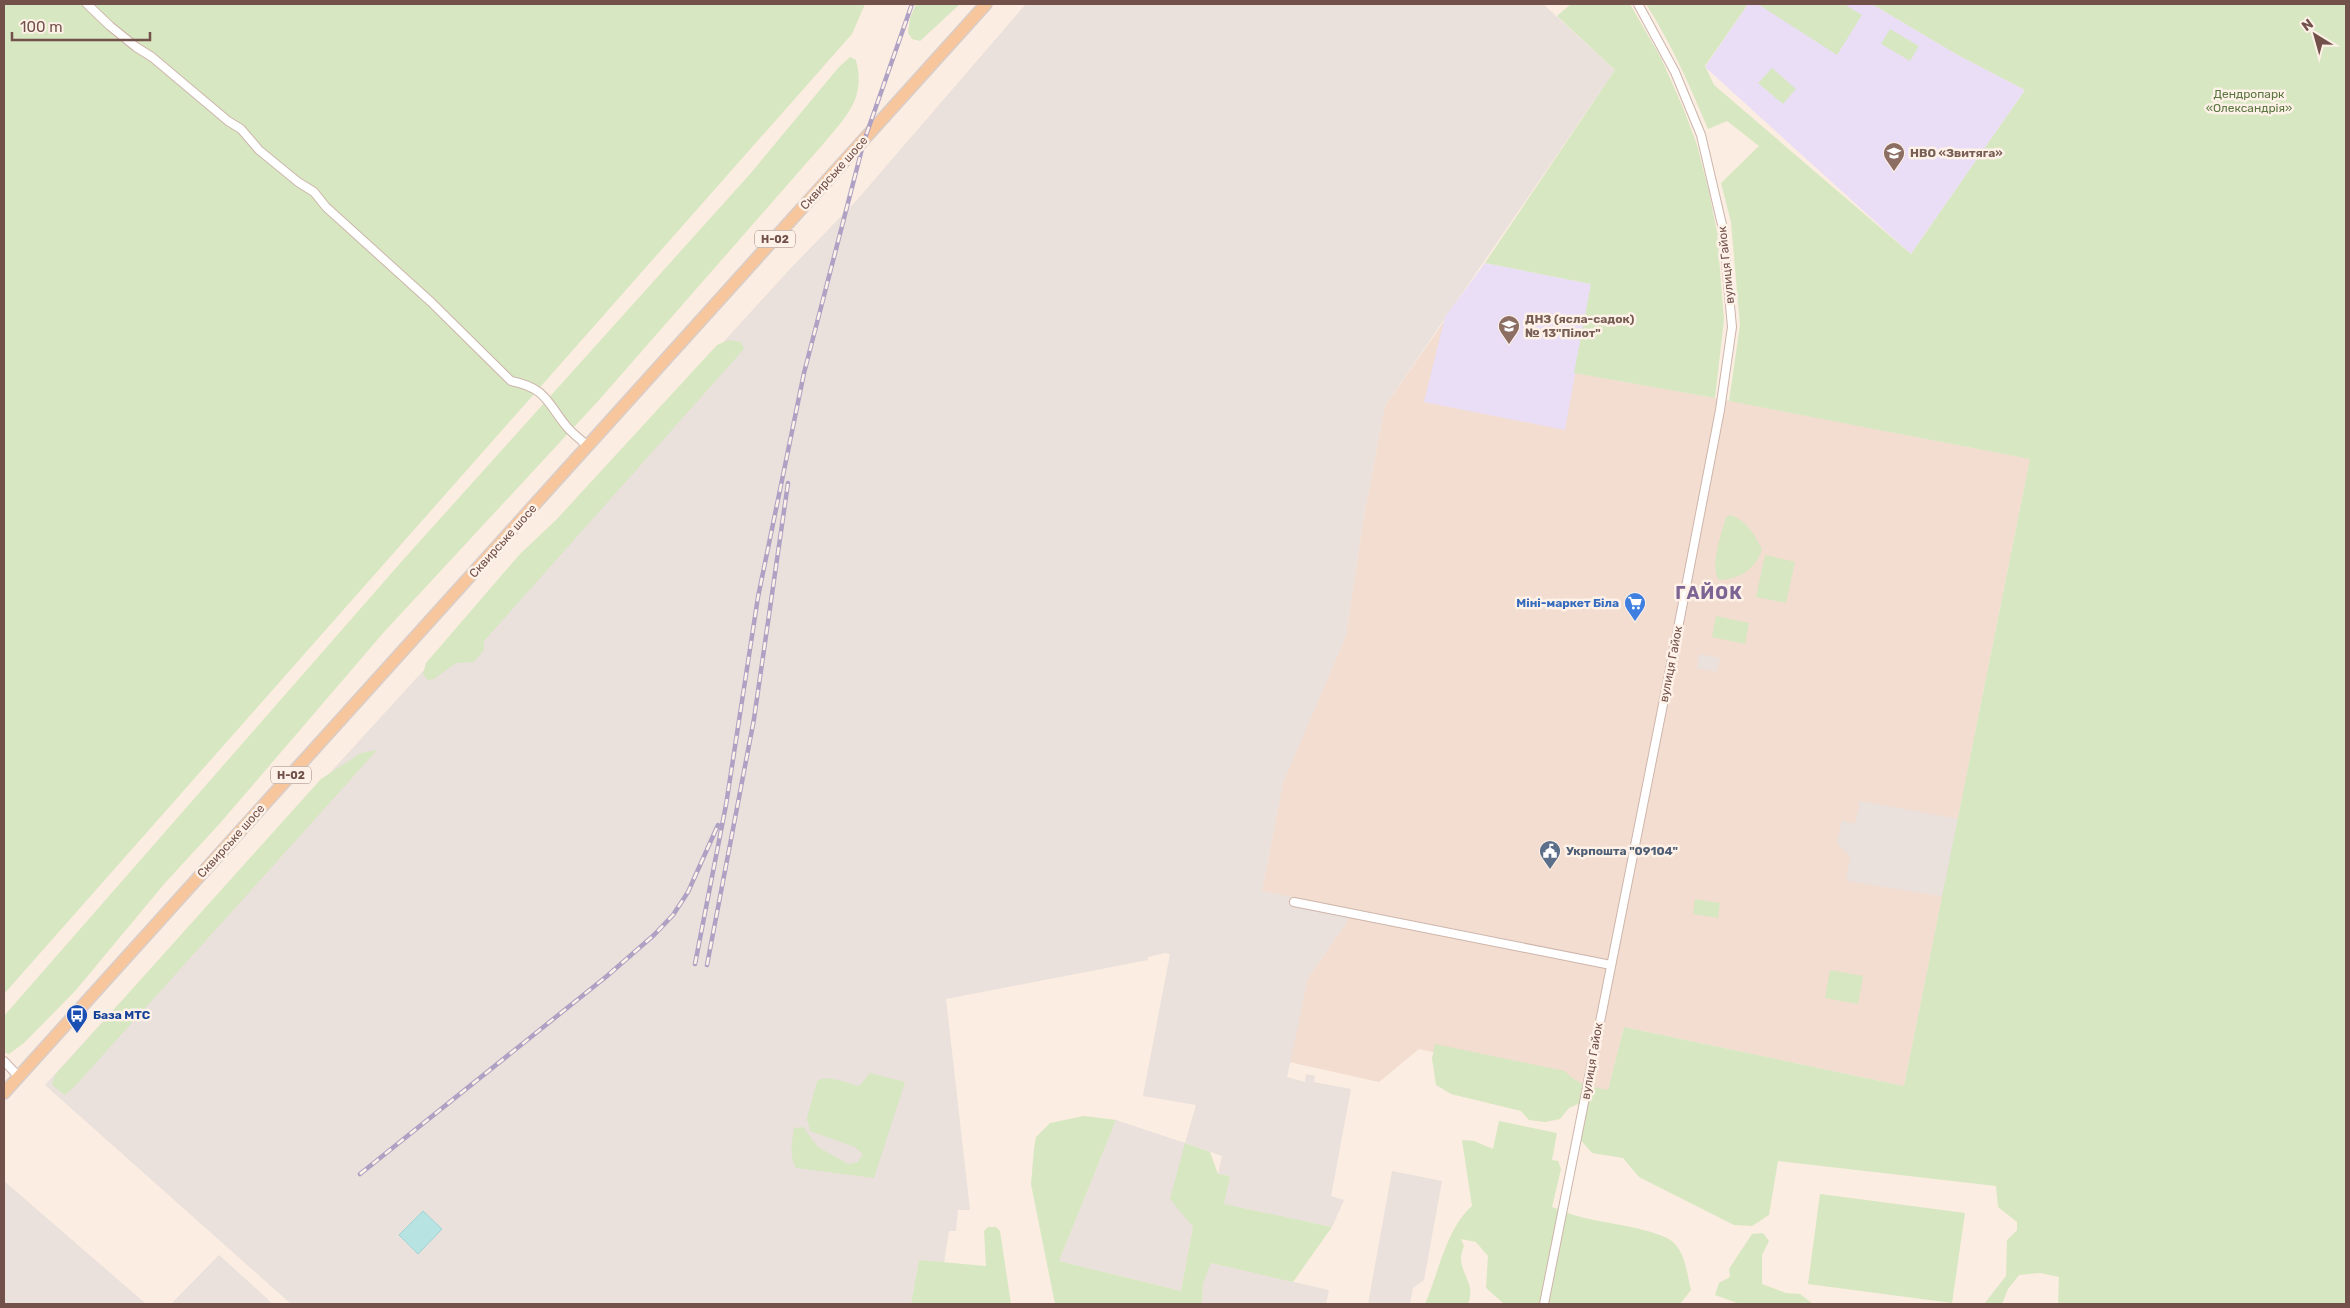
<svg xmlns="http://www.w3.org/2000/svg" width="2350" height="1308" viewBox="0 0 2350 1308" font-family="Rubik,sans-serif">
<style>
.residential{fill:#f2ddd0}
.industrial{fill:#eae0dc}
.education{fill:#eadef7}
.green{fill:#d7e7c1}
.water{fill:#b7e3e2;stroke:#9ed4d4}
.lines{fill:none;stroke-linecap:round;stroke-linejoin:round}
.minor-casing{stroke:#cdb5ab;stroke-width:10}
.primary-casing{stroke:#d7cecc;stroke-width:14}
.minor{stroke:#fff;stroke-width:8}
.primary{stroke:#f7c69c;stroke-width:11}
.rail-casing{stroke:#aea1c3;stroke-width:4.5}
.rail{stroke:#fef1e7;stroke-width:2.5;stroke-dasharray:8;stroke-linecap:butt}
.labels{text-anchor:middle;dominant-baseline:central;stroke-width:5;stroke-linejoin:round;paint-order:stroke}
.shield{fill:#fef1e7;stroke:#9b8178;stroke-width:1}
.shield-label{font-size:11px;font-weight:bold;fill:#715149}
.park-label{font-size:12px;fill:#5a7742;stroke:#fef1e7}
.education-label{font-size:12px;font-weight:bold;fill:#785e54;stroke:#fef1e7;text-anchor:start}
.street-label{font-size:12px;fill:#715149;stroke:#fef1e7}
.shop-label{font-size:12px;font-weight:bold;fill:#366cbe;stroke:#fef1e7;text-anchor:end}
.service-label{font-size:12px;font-weight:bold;fill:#4e5e75;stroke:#fef1e7;text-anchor:start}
.transit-label{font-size:12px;font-weight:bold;fill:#164399;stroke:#fef1e7;text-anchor:start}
.district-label{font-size:18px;font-weight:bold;letter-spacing:1px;fill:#7c6594;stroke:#fef1e7}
</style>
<rect width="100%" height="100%" fill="#fbede1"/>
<path class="residential" d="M1485,263L1575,373L1715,398L2030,459L1904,1086L1624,1027L1608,1091L1419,1049L1379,1082L1289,1062L1308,978L1355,910L1262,891L1283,782L1346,636L1363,521L1385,406Z"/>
<g class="industrial">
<path d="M1026,4H1543L1615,70L1385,406L1363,521L1346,636L1283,783L1262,891L1355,910L1308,978L1287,1077L1305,1082L1306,1074L1315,1076L1314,1082L1351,1089L1331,1196L1344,1200L1332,1227L1223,1204L1230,1176L1218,1174L1222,1156L1185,1143L1193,1227L1181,1291L1059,1261L1116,1120L1185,1143L1196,1105L1143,1096L1170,954L1165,953L1148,957V960L946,999L970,1210H958L956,1231H949L944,1263L919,1260L911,1304H291L45,1085L790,269L856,201Z"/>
<path d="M1699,654L1720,658L1717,672L1697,668Z"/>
<path d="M1860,801L1998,826L1946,897L1846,881L1850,856L1837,843L1842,820L1855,824Z"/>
<path d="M1392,1171L1442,1181L1424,1280L1413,1288L1410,1304H1368Z"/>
<path d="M4,1181L146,1304H4Z"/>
<path d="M219,1255L273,1304H171Z"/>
<path d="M1207,1262L1329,1290L1326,1304H1202L1203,1283Z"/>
</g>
<g class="education">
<path d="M1748,4H1872L1956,54L2025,90L1911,254L1705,67Z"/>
<path d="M1485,263L1591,284L1565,430L1424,402L1445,317Z"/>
</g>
<g class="green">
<path d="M4,4H865L852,34L4,994Z"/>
<path d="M916,4H960L920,41L912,39L908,33L910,18Z"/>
<path d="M1571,4H1630L1661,58L1684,110L1697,145L1709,192L1717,232L1724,320L1715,398L1574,373L1591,284L1485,263L1615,70L1557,16Z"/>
<path d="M1646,4H1748L1705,66L1714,85L1911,254L2025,90L1956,54L1872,4H2346V1304H2058L2059,1277L2040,1273L2019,1275L2008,1289L2002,1304H1984L2006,1276L2007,1240L2017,1230V1222L1998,1207L1996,1186L1778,1161L1769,1215L1752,1226L1734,1225L1639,1177L1623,1158L1592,1153L1578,1137L1585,1101L1569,1108L1560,1119L1545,1122L1529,1120L1521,1111L1451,1094L1436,1085L1432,1058L1435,1044L1565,1071C1575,1084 1593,1087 1608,1090L1624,1027L1904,1086L2030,459L1729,401L1740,325L1731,222L1721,183L1759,146L1727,121L1708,129C1690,86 1671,43 1646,4Z"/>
<path d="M1758,4H1844L1862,15L1837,55Z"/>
<path d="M1890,29L1919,46L1910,61L1881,44Z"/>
<path d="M850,57L856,60C866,98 847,115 824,143L599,400L384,632L222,821L165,883L76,990L24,1043L9,1054L4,1052V1016L403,560L750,174L839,67Z"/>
<path d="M1772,68L1796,89L1783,104L1758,83Z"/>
<path d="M729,340L741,342L744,349L484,641V650L474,662L456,663L434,679L428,680L423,674L426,663L520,554L556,520L717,345Z"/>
<path d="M1731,515C1747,521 1754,534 1762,549C1756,569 1740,579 1719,580C1709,566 1722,533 1726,517Z"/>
<path d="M1765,555L1795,562L1786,603L1756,597Z"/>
<path d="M1716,616L1749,623L1745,644L1712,637Z"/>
<path d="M377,750L76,1085L65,1095L52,1085L55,1075L321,779L361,753Z"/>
<path d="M1695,899L1720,903L1718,918L1693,914Z"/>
<path d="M1830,970L1863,976L1858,1004L1825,998Z"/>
<path d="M870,1073L905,1082L874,1178L796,1168C789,1155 792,1142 794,1128L803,1127L818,1147L848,1164L858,1162L863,1154L855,1147L810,1131L807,1118L817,1081C828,1074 847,1083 859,1086Z"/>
<path d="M1084,1116L1116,1120L1059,1261L1181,1291L1193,1227L1170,1199L1185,1143L1210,1152L1218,1174L1230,1176L1224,1204L1332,1227L1293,1282L1211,1263L1203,1283L1202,1304H1055L1031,1184L1034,1149L1036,1137L1050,1123Z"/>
<path d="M1499,1121L1557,1133L1552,1160L1558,1161L1561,1169L1552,1207C1562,1210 1571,1215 1581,1217C1602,1223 1661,1229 1674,1243C1686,1255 1687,1275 1691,1290L1680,1304H1504L1486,1288L1488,1256L1476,1242L1461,1239L1464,1246C1463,1249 1461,1254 1461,1258C1461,1275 1476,1284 1468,1304H1425C1439,1272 1446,1229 1472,1206L1462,1140L1474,1141L1493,1149Z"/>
<path d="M1820,1194L1965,1213L1952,1303L1808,1284Z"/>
<path d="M988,1227H996L1000,1231L1011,1304H911L919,1260L986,1266L984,1231Z"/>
<path d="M1763,1233L1769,1241L1762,1255V1284L1786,1293L1800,1294L1813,1304H1740L1715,1295L1719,1283L1730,1277L1729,1269L1752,1234Z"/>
</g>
<path class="water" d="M423,1211L442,1229L418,1254L399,1235Z"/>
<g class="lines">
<g class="minor-casing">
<g id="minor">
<path d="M87,4L110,26L136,47L152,57L228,121L241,129L259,150L298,182L314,192L326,207L431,302L511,381C547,388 547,403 567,427C573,434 581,440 588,446"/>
<path d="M1294,902L1611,965"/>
<path d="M4,1061L19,1077"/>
<path d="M1544,1304L1675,644L1720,410L1732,327L1723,229L1701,135L1675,72L1638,4"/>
</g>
</g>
<g class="primary-casing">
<path id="primary" d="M4,1093L986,4"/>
</g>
<use href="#minor" class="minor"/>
<use href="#primary" class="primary"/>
<g class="rail-casing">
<g id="rail">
<path d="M695,964L726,805L758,597L804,373L864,141L912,4"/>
<path d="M707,965L754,719L788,483"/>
<path d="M360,1174L607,976L654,935L673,915L688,892L718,825"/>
</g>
</g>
<use href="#rail" class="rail"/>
</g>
<defs>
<g id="school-pin" transform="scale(1.125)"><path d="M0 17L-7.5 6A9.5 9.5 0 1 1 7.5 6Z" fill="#8d6e63" stroke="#fef1e7"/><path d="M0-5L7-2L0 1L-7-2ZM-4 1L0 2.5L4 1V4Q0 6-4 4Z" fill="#fff"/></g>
<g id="supermarket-pin" transform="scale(1.125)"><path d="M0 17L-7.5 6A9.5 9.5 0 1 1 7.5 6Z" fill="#3f7fe0" stroke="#fef1e7"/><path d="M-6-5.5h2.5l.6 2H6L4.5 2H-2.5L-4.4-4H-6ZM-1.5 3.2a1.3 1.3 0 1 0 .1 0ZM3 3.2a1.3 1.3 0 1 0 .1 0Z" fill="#fff"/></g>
<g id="civic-pin" transform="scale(1.125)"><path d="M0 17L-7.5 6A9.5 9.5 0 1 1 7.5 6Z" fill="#5c6f8a" stroke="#fef1e7"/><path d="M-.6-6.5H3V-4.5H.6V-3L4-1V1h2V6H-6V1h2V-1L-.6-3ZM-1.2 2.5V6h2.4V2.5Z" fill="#fff"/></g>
<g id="bus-pin" transform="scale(1.125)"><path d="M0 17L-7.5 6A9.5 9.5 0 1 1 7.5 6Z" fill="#1a4fb4" stroke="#fef1e7"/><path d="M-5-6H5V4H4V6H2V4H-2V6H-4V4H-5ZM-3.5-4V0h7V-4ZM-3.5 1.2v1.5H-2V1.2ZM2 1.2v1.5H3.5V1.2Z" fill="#fff"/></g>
</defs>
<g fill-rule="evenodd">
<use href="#school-pin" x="1894" y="153"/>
<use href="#school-pin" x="1509" y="326"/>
<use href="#supermarket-pin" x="1635" y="603"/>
<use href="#civic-pin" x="1550" y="851"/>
<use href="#bus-pin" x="77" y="1015"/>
</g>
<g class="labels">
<g class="shield">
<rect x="755" y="230.5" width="40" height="17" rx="4"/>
<rect x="271" y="766.5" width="40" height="17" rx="4"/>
</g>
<g class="shield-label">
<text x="775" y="239">Н-02</text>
<text x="291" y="775">Н-02</text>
</g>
<g class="park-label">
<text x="2249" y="94">Дендропарк<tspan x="2249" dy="14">«Олександрія»</tspan></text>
</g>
<g class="education-label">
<text x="1910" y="153">НВО «Звитяга»</text>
<text x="1525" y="319">ДНЗ (ясла-садок)<tspan x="1525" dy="14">№ 13"Пілот"</tspan></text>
</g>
<g class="street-label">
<text transform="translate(834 173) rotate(-48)">Сквирське шосе</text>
<text transform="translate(1726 265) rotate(-96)">вулиця Гайок</text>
<text transform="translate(503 541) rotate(-48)">Сквирське шосе</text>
<text transform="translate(1671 664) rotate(-79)">вулиця Гайок</text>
<text transform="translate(231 841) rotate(-48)">Сквирське шосе</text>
<text transform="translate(1592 1061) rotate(-80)">вулиця Гайок</text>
</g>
<g class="shop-label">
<text x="1619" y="603">Міні-маркет Біла</text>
</g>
<g class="service-label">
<text x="1566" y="851">Укрпошта "09104"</text>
</g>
<g class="transit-label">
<text x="93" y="1015">База МТС</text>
</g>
<g class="district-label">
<text x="1709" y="593">ГАЙОК</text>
</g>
</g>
<rect width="2350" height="1308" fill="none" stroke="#715149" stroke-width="10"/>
<g transform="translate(2315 35) rotate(323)" stroke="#fef1e7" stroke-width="4" paint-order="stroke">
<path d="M0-4L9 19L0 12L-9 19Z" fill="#715149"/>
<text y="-8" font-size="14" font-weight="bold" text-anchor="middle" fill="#715149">N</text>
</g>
<path d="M12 32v8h138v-8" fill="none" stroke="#715149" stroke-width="2.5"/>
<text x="20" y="32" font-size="15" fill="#715149" stroke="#fef1e7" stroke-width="4" paint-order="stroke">100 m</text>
</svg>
